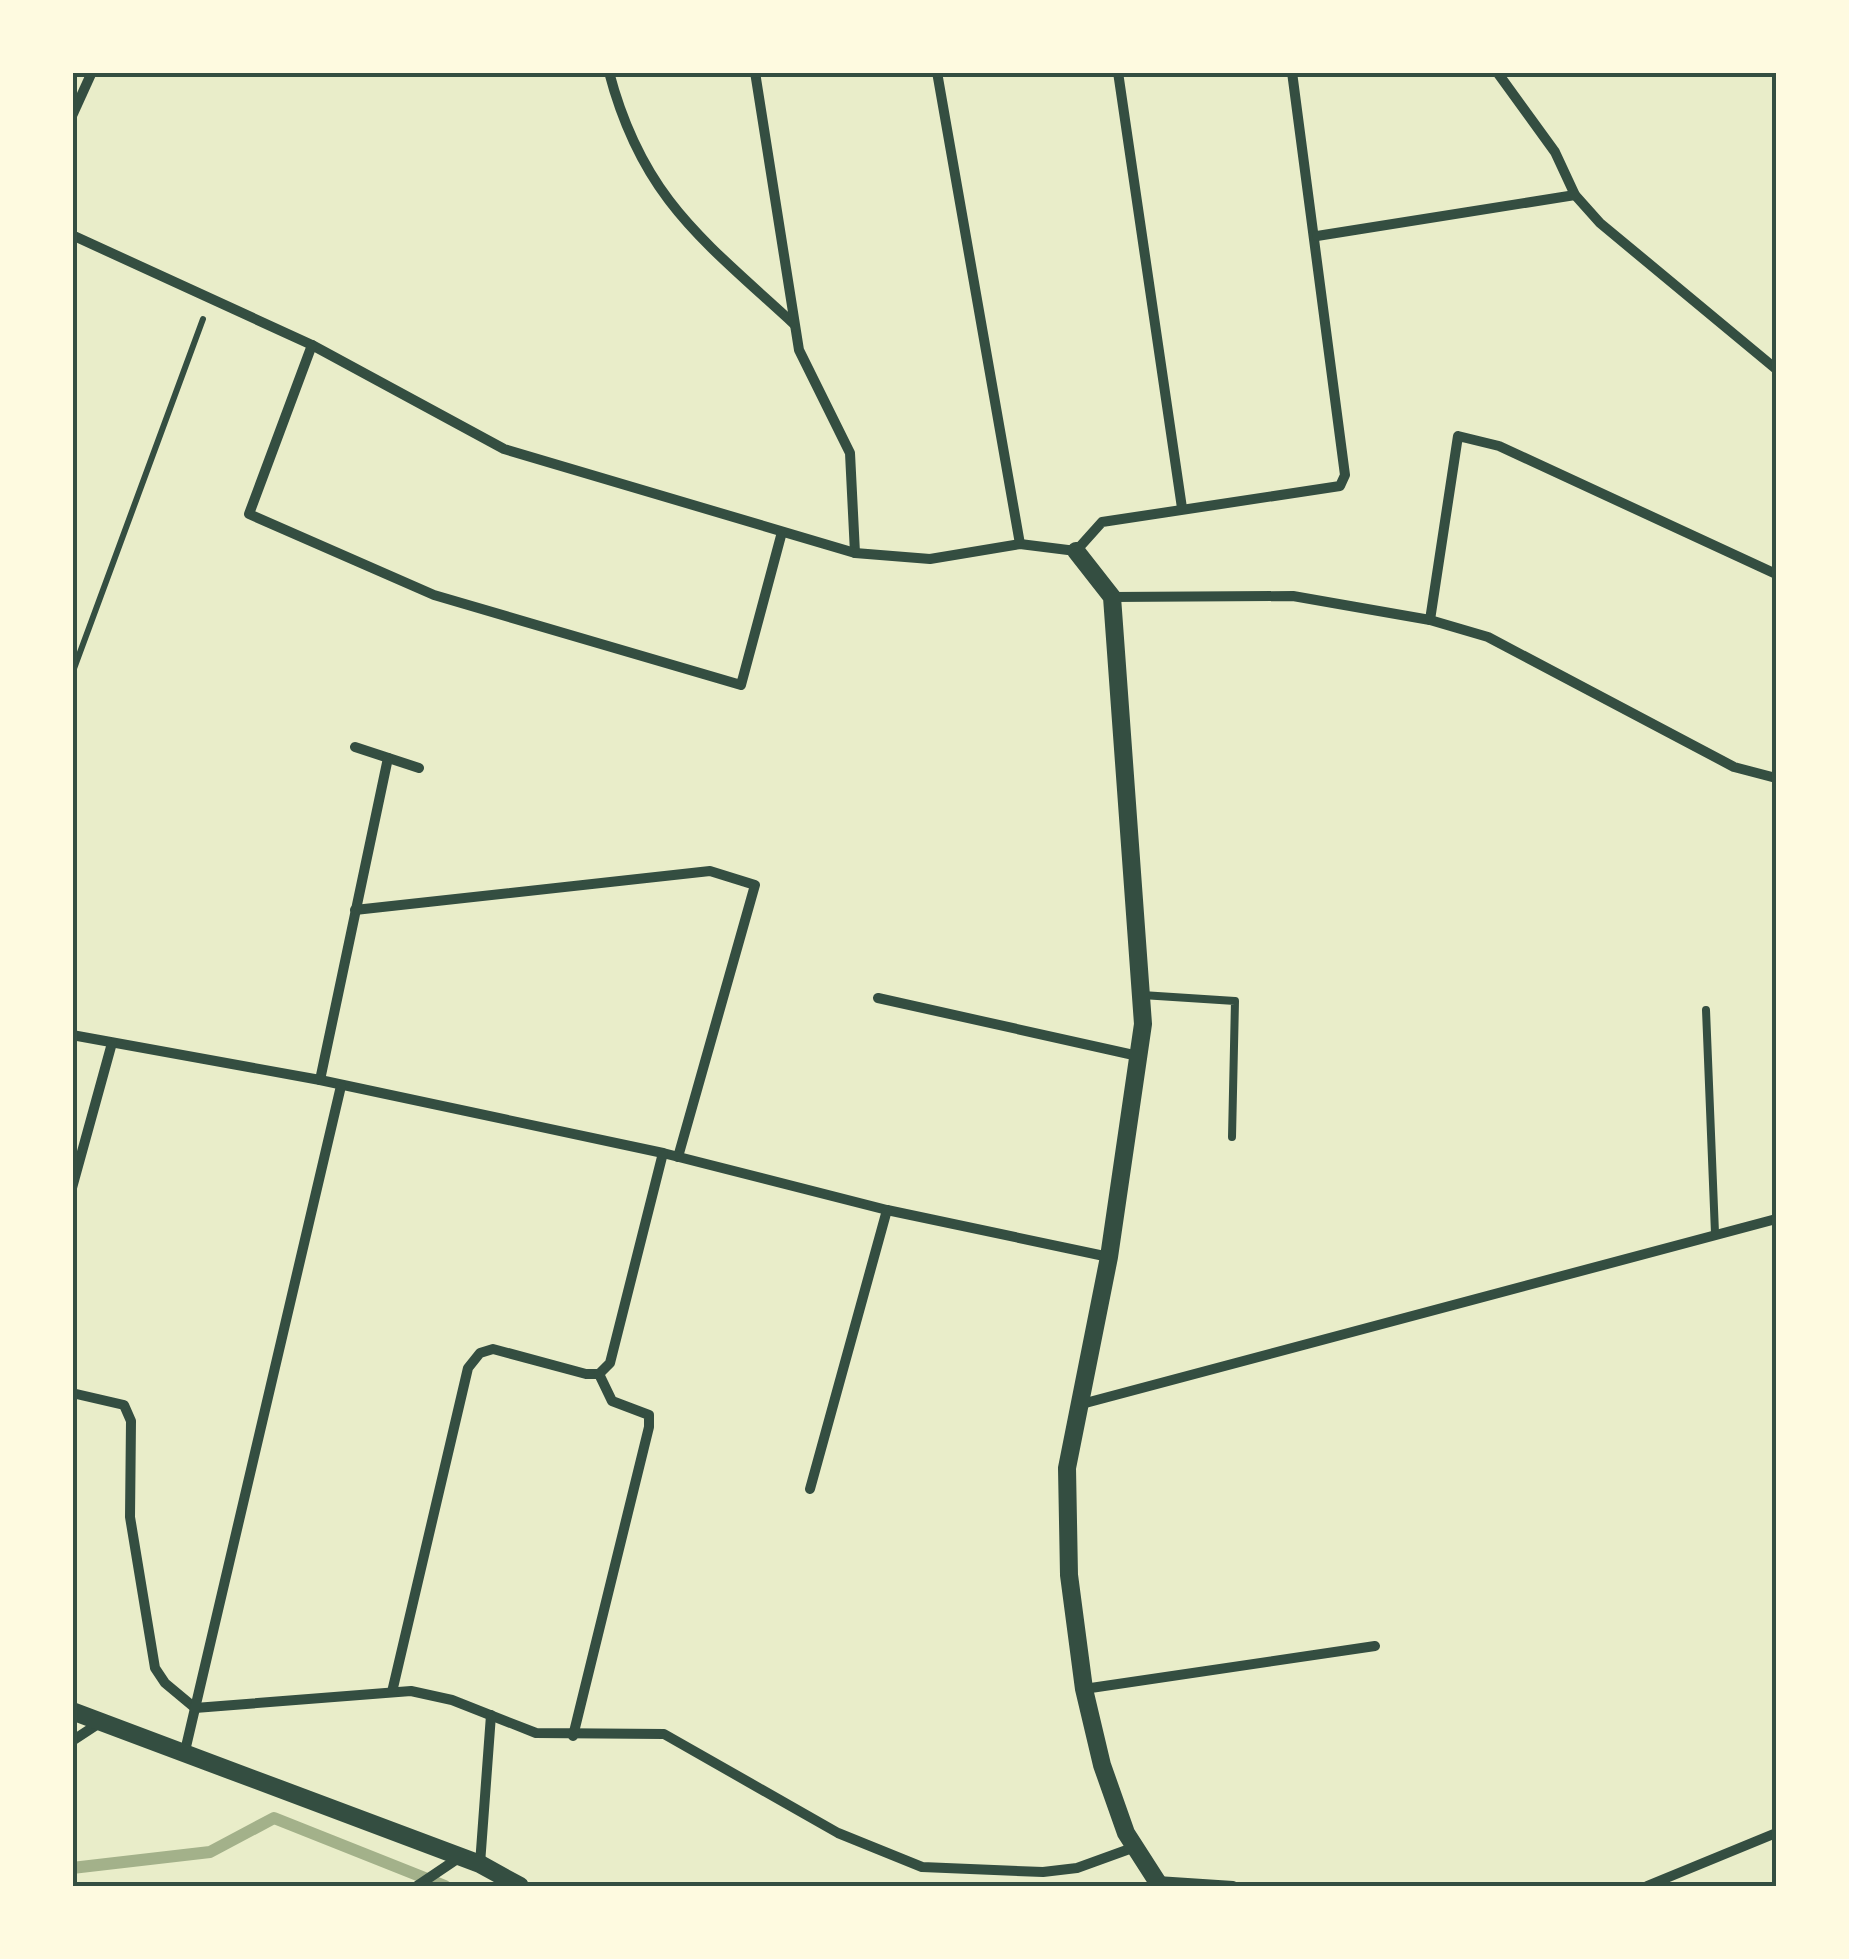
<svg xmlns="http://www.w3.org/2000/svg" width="1849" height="1959" viewBox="0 0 1849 1959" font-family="'Titillium Web',sans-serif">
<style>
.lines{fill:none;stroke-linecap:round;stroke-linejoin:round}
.stream{stroke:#a3b18a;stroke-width:12}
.path{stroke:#344e41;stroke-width:6}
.service{stroke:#344e41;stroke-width:8}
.minor{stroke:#344e41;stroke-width:10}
.tertiary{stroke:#344e41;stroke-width:18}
.neatline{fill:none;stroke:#344e41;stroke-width:4}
</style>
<rect width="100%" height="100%" fill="#e9edc9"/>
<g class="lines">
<path class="stream" d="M72,1868L210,1852L274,1818L445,1886"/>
<path class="path" d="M72,674L203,319"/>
<g class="service">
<path d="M1142,995L1235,1001L1232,1137"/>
<path d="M1706,1010L1715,1233"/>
</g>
<g class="minor">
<path d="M609,72C642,198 703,240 794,324"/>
<path d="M755,72L799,350L850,453L855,553"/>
<path d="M937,72L1020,544"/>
<path d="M1118,72L1182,508"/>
<path d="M1497,72L1555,152L1575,195L1600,223L1776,369"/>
<path d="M72,116L92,72"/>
<path d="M72,235L312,345L504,449L855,553L930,559L1020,544L1076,551L1102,522L1340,486L1345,475L1292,72"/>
<path d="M1317,236L1575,195"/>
<path d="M312,345L249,514L434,595L741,685L782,532"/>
<path d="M1112,597L1293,596L1430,620L1488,637L1734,767L1776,778"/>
<path d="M1430,620L1458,436L1499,446L1776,574"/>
<path d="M355,747L419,768"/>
<path d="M355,910L710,871L755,885L678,1157"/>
<path d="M878,998L1138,1056"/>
<path d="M72,1035L320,1080L663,1153L887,1210L1109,1257"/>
<path d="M320,1080L388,758"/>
<path d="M72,1188L112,1043"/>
<path d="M72,1393L124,1405L131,1421L130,1517L155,1668L165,1683L195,1708L411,1691L452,1700L536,1733L664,1734L838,1833L922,1867L1043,1872L1077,1868L1135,1847"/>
<path d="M1078,1405L1776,1219"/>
<path d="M810,1489L887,1210"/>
<path d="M1084,1689L1375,1646"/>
<path d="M392,1692L468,1368L480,1353L493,1349L586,1374H599L610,1363L663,1153"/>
<path d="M573,1736L649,1427V1415L612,1401L599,1374"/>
<path d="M72,1741L101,1722"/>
<path d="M185,1751L341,1086"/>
<path d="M480,1864L491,1715"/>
<path d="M1157,1881L1233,1886"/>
<path d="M417,1886L460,1857"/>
<path d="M1647,1886L1776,1833"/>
</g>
<g class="tertiary">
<path d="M1076,551L1112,597L1143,1024L1109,1257L1067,1468L1069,1575L1084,1689L1102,1765L1126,1833L1160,1886"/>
<path d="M72,1711L480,1864L520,1886"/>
</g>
</g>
<rect width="1849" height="1959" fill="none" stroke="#fefae0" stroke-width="150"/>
<rect x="75" y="75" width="1699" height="1809" class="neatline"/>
</svg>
